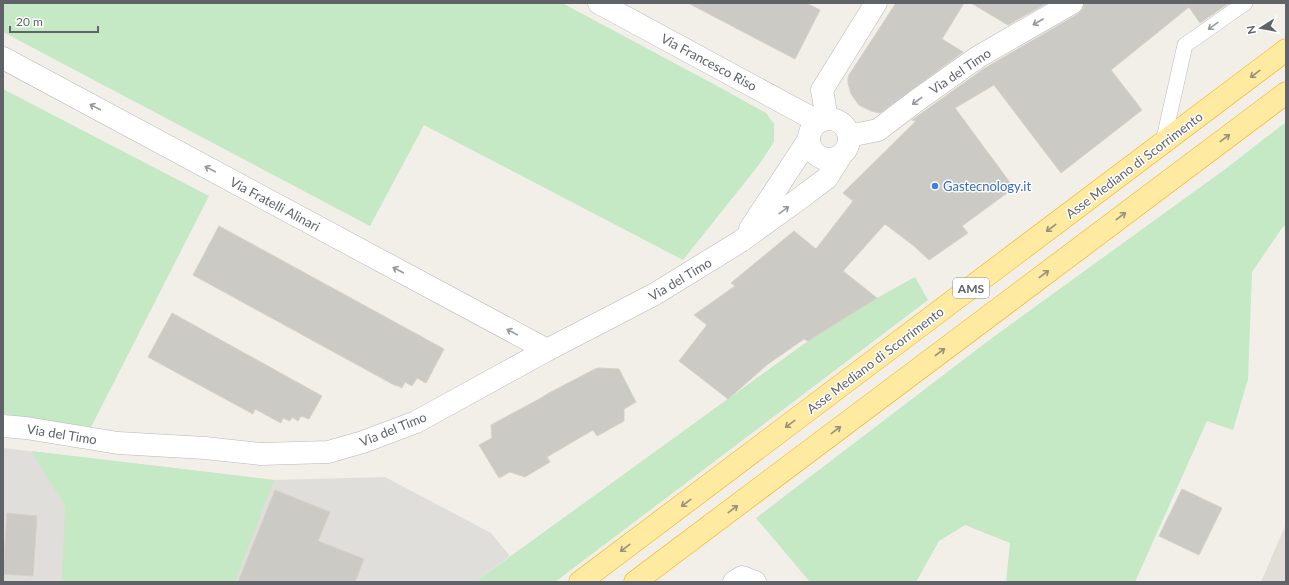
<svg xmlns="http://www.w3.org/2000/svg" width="1289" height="585" viewBox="0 0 1289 585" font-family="Lato,sans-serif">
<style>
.industrial{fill:#e0deda}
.education{fill:#e1ded6}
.green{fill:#c5e8c5}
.building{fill:#cccac5;stroke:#d6d1c6}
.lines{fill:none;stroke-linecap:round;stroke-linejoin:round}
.service-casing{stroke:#b5b8bc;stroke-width:16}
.minor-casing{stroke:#b5b8bc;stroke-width:23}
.tertiary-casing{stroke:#b5b8bc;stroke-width:23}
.trunk-casing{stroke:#f9ab00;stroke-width:23}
.service{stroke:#fff;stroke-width:15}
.minor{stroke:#fff;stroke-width:22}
.tertiary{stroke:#fff;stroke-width:22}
.trunk{stroke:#feeaa1;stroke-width:22}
.oneway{stroke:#979a9d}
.oneway2{stroke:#97927c}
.shop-dot{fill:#3f7fe0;stroke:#fff;stroke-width:1.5}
.labels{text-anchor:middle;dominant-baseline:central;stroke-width:3;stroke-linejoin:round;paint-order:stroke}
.shield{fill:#fff;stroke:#8f9295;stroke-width:1}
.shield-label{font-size:12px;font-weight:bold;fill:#5f6368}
.street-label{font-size:13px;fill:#5f6368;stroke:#fff}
.shop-label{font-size:13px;fill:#366cbe;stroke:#fff;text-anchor:start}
</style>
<rect width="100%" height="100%" fill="#f1efe8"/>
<path class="industrial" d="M3,448L274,480L385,477L491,533L510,556L475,582H3Z"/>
<path class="education" d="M1286,524V582H1261Z"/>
<g class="green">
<path d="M3,3H562L719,87L766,113L774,124V142L758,166L683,260L424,125L370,226L3,32Z"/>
<path d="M3,89L209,196L91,427L3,414Z"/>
<path d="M1286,122V225L1282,228L1252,272L1248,379L1233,430L1207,421L1135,582H1006L1010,543L965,525L939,541L916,582H810L756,518L992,338L1224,170Z"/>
<path d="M915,277L928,300L555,582H475L808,341L877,298Z"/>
<path d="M31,451L274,480L235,582H62L65,506Z"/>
</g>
<g class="building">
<path d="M688,3H806L820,10L795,59Z"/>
<path d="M896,3H964L942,39L963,52L880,113L871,111L859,105L851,94L848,83V79L849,75Z"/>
<path d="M971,3H1047L1008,25Z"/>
<path d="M1084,3H1229L1200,23L1189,7L1111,70L1142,110L1061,173L994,85L955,108L1014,188L962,226L968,233L929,260L914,246L885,224L843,271L877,298L808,341L804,339L768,364L728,399L679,361L707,325L694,315L735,286L731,283L794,231L816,249L853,201L843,193L916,121L912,120L985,68L1078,14L1083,9Z"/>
<path d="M219,226L444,349L426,383L417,378L412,386L405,382L402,388L396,385V386L193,275Z"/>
<path d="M172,313L322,396L309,419L301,416L298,421L292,417L290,421L283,418L281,423L255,409L253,414L148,357Z"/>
<path d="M598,368L619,369L636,402L624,409V421L597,436L593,430L569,444L547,457L550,462L525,477L510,472L499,478L479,445L492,438L491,425L541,398L549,393L595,369Z"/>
<path d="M1182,489L1222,508L1199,555L1159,536Z"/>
<path d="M275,490L330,512L318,541L364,559L355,582H238Z"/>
<path d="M7,513L37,516L33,576L3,574Z"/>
</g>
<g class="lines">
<g class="service-casing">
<path id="service" d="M1163,143L1185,45L1245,3"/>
</g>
<g class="minor-casing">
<g id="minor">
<path d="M3,58L547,350"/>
<path d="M849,136L878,130L916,101L978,57L1072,3"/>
<path d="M750,229L809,139"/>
<path d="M3,426L26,428L118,443L205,448L261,454L328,452L363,442L416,422L547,350L655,294L741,241L799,199L827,178L840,157"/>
<path d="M734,582L742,577L755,582"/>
</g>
</g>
<g class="tertiary-casing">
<g id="tertiary">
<path d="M599,3L819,122"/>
<circle cx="829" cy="139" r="20"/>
<path d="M827,119L822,90L876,3"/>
</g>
</g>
<g class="trunk-casing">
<g id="trunk">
<path d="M580,582L1286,50"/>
<path d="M635,582L1286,93"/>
</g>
</g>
<use href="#service" class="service"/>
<use href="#minor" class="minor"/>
<use href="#tertiary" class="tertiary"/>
<use href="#trunk" class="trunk"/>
</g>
<defs><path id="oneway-shaft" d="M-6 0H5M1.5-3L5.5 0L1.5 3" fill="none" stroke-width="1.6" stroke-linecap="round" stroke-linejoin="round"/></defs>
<g class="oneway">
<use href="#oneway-shaft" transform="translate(1038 22) rotate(150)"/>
<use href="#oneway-shaft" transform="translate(1213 26) rotate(144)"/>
<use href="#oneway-shaft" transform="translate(917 101) rotate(143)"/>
<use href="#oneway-shaft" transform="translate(95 107) rotate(-152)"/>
<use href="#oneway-shaft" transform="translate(210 169) rotate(-152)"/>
<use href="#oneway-shaft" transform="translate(784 210) rotate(-36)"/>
<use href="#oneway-shaft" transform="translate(398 270) rotate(-152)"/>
<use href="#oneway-shaft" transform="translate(512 332) rotate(-152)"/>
</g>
<g class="oneway2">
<use href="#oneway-shaft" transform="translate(1255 74) rotate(143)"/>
<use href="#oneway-shaft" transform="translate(1225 138) rotate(-37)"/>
<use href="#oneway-shaft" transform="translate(1121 216) rotate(-37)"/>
<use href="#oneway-shaft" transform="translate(1051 228) rotate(143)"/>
<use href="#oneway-shaft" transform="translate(1044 274) rotate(-37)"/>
<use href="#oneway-shaft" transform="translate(940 352) rotate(-37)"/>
<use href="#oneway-shaft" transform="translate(790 424) rotate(143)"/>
<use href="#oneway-shaft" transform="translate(836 430) rotate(-37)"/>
<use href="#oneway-shaft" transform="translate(686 503) rotate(143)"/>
<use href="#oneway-shaft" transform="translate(733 509) rotate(-37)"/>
<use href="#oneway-shaft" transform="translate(625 548) rotate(143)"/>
</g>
<circle class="shop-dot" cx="935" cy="186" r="4"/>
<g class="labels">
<rect class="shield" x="953" y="278" width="36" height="20" rx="3"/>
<g class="shield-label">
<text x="971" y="288">AMS</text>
</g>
<g class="street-label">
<text transform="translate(709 62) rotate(28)">Via Francesco Riso</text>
<text transform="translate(960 71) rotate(-34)">Via del Timo</text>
<text transform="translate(1134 165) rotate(-37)">Asse Mediano di Scorrimento</text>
<text transform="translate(275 204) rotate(28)">Via Fratelli Alinari</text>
<text transform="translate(680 279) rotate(-31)">Via del Timo</text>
<text transform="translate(875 360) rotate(-37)">Asse Mediano di Scorrimento</text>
<text transform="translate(393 429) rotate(-22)">Via del Timo</text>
<text transform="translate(62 434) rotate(9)">Via del Timo</text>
</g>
<g class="shop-label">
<text x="943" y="186">Gastecnology.it</text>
</g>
</g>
<rect width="1289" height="585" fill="none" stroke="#5f6368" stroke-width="8"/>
<g transform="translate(1261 28) rotate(259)" stroke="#ffffff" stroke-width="3" paint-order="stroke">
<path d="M0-3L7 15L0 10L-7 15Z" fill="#5f6368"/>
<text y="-6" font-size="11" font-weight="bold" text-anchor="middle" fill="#5f6368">N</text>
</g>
<path d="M10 26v6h88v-6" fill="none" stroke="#5f6368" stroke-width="2"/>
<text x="16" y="26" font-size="12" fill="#5f6368" stroke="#ffffff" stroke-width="3" paint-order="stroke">20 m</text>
</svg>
